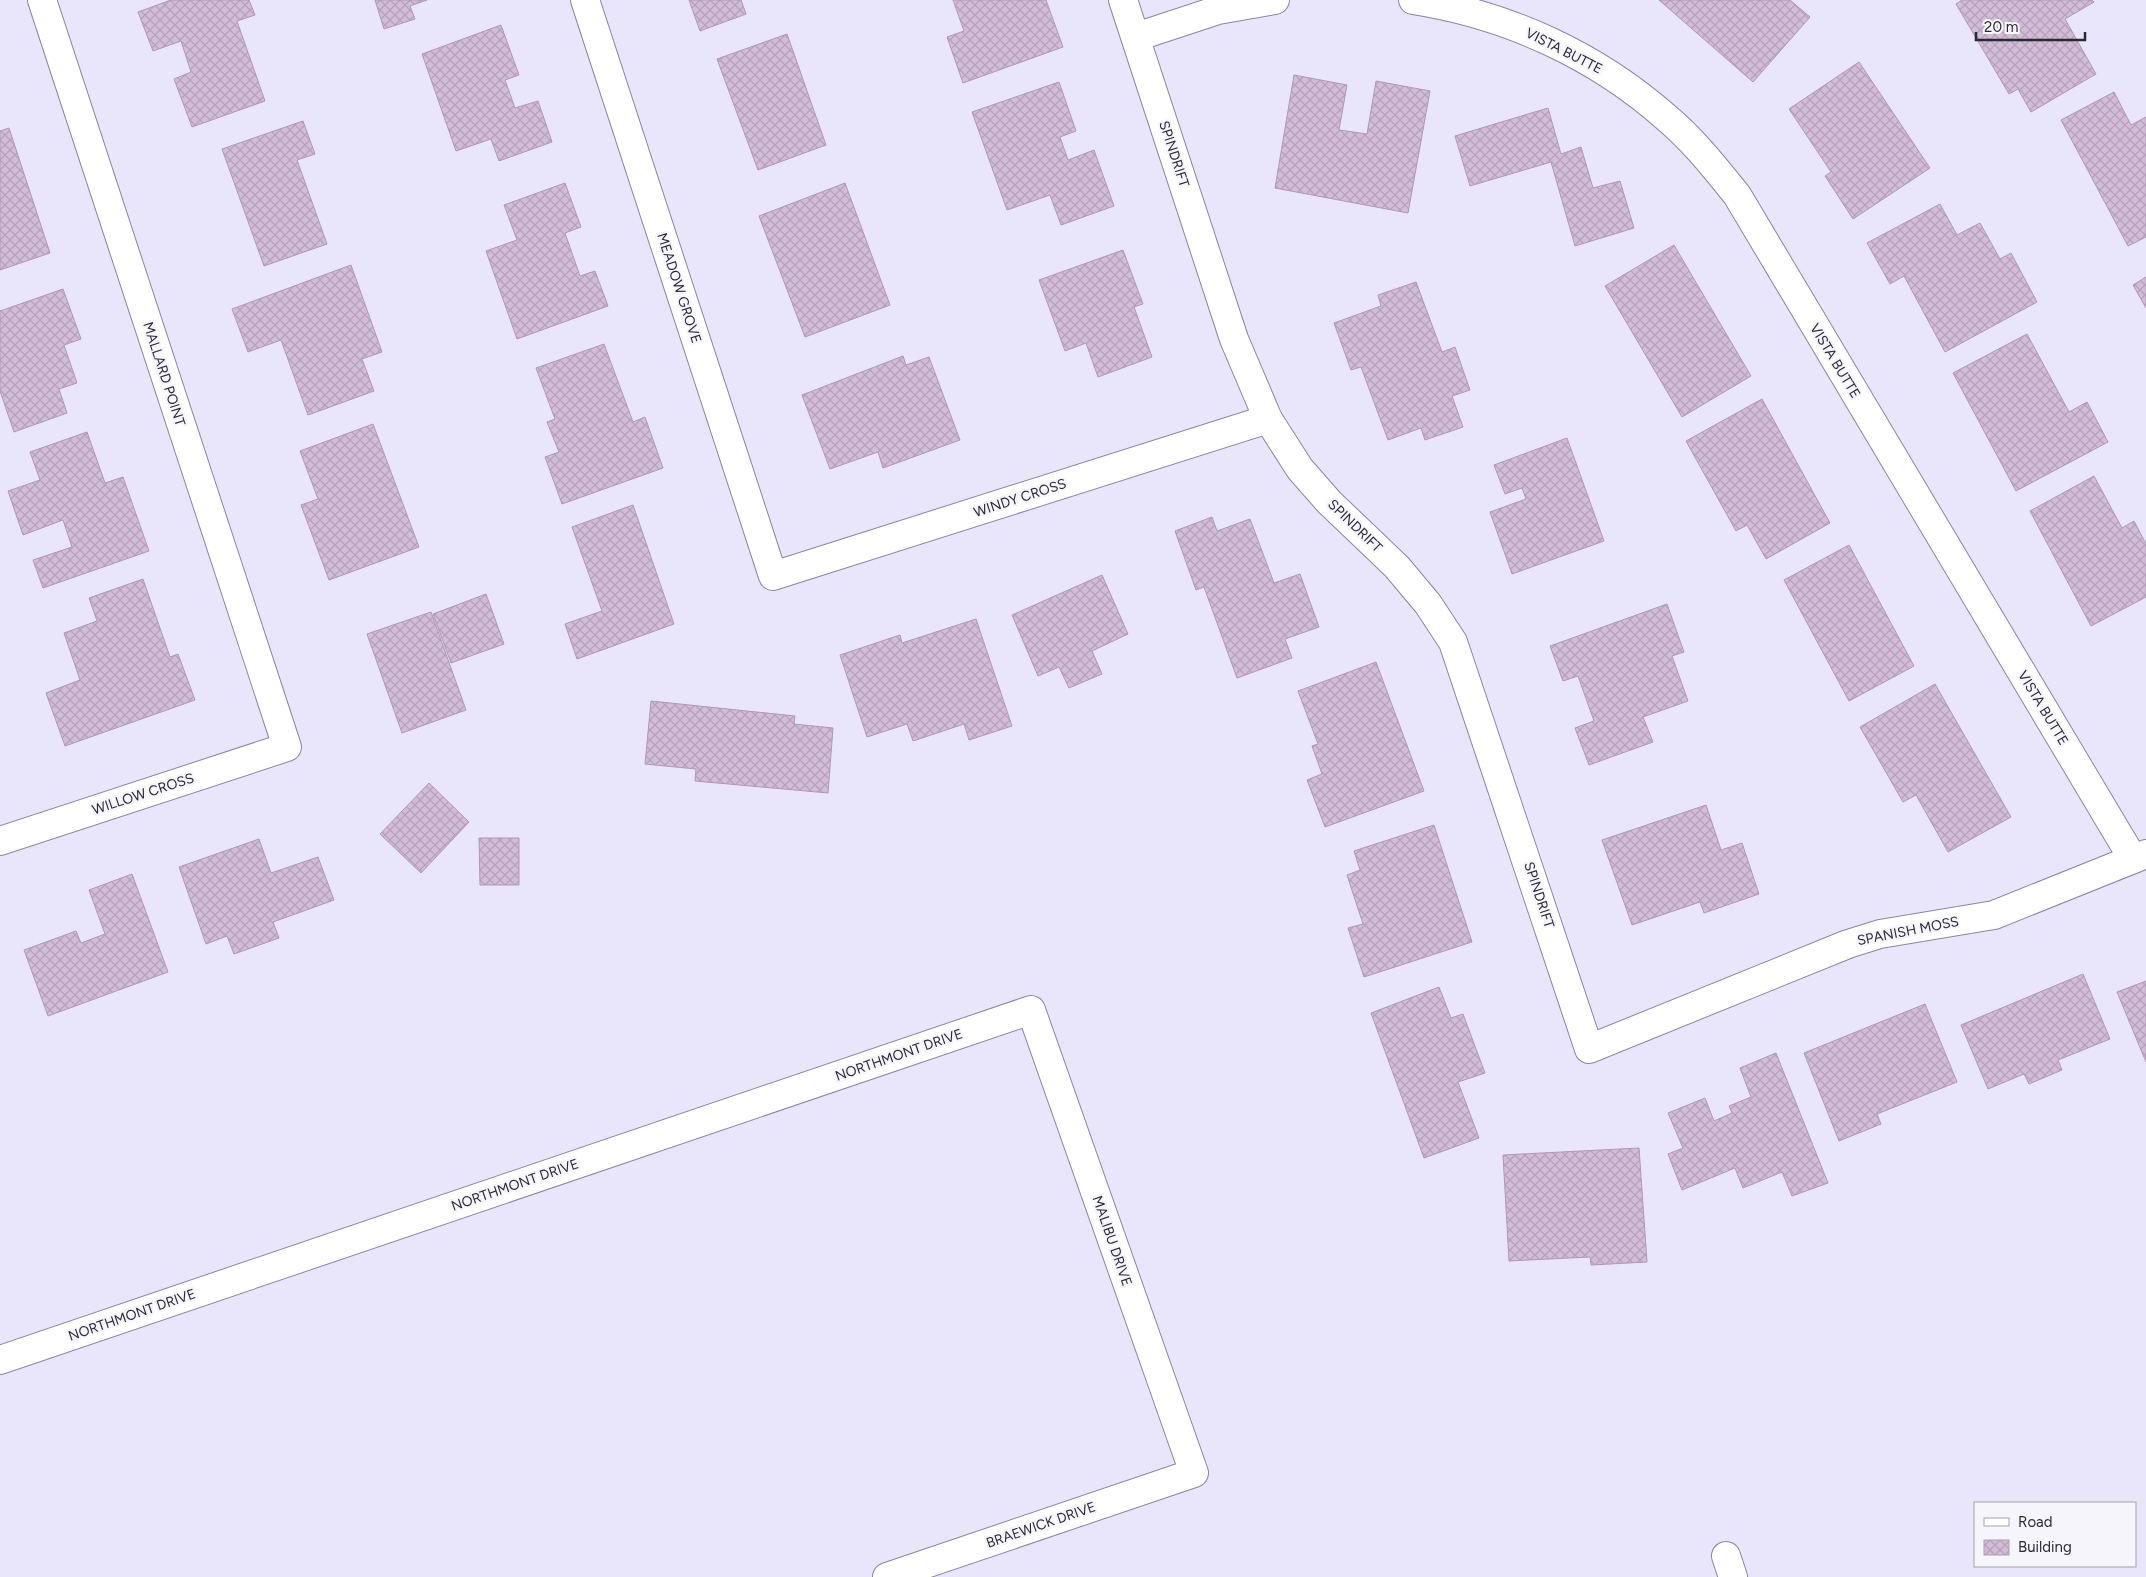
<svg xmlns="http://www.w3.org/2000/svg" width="2146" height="1577" viewBox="0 0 2146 1577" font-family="Figtree,sans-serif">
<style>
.building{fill:url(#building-cross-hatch);stroke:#af98b3}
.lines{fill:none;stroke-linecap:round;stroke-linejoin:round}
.minor-casing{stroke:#8a85a5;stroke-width:30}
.minor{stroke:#fff;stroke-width:28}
.labels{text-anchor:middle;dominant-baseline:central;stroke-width:4.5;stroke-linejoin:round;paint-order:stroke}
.street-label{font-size:14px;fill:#2b2936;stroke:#f6f5fc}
</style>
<defs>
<pattern id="building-cross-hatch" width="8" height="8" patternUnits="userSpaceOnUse" patternTransform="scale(1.25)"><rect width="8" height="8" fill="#d3bcd8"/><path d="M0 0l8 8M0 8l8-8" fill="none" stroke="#b5a2ba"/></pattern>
</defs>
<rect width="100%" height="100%" fill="#e9e6fb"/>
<g class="building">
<path d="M171,0H249L255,15L237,21L265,101L192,127L174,79L191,72L181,41L153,51L138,12Z"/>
<path d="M375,0H427L410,6L415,19L384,29Z"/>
<path d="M689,0H741L746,14L700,31Z"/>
<path d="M953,0H1046L1063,47L963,83L947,37L964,31Z"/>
<path d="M1659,0H1790L1810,17L1753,82Z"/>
<path d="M1962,0H2092L2094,2L2065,19L2096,74L2031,112L2018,89L2009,94L1956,4Z"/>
<path d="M501,25L519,75L505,80L515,108L538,101L552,142L499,161L491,139L456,151L422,54Z"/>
<path d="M787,34L826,145L758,170L717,59Z"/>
<path d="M1859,62L1930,168L1853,219L1825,176L1831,172L1789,109Z"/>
<path d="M1294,75L1347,85L1339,130L1367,134L1376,81L1430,91L1408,213L1275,188Z"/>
<path d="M1059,82L1076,131L1060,137L1068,160L1094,150L1114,206L1061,225L1050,195L1007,210L972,112Z"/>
<path d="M2114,92L2131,125L2146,117V237L2128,246L2061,120Z"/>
<path d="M1548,108L1561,154L1581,147L1593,188L1620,181L1634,228L1575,246L1551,162L1470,186L1455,136Z"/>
<path d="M303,121L315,154L297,160L327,244L264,266L222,149Z"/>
<path d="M9,128L50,253L0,270V131Z"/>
<path d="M565,183L581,227L565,233L580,276L595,271L608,306L517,339L486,251L517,240L504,205Z"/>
<path d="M845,183L890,305L805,337L759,216Z"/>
<path d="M1940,204L1957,235L1980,223L2000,259L2011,253L2037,302L1945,352L1904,276L1890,284L1867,243Z"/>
<path d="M1674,245L1751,376L1682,417L1605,286Z"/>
<path d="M1123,250L1143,304L1134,307L1152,357L1098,377L1086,343L1065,351L1039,280Z"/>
<path d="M351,265L382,352L362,359L374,391L308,415L281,340L248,352L232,309Z"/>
<path d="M2146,277V308L2133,285Z"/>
<path d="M1416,282L1442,352L1455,347L1470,390L1452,396L1463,427L1425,440L1421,428L1388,440L1361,367L1351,370L1334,323L1381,306L1378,295Z"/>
<path d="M63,289L81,339L64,345L77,383L59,389L67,413L14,432L0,391V311Z"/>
<path d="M2027,334L2069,412L2087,402L2108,442L2016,491L1953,373Z"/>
<path d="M604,344L633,422L645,417L663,468L562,504L545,457L559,452L547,422L555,419L536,368Z"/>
<path d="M903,356L906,365L929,357L960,440L883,468L878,452L830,469L802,395Z"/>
<path d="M1762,399L1830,523L1766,559L1747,525L1736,531L1686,441Z"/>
<path d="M373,424L419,547L329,580L301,505L318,499L300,451Z"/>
<path d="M87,432L105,483L123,477L149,551L43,588L33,560L72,547L63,520L23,535L8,491L40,480L30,452Z"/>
<path d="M1567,438L1604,541L1512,574L1490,512L1526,499L1522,488L1505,494L1494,465Z"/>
<path d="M2094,476L2122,528L2134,521L2146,544V597L2091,626L2030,511Z"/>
<path d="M633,505L674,624L577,659L565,624L602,611L572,527Z"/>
<path d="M1212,517L1217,531L1250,519L1274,583L1300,574L1319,627L1285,639L1292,658L1237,678L1204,587L1196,590L1175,531Z"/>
<path d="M1849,545L1914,666L1849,701L1784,580Z"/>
<path d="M1102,575L1128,634L1092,651L1102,674L1069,688L1059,667L1038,676L1012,615Z"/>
<path d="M143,579L170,657L178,654L195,700L65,746L46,693L80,680L64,633L97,621L89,598Z"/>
<path d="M486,594L504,644L451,663L433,614Z"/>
<path d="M1667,604L1684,652L1672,656L1688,701L1643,717L1653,742L1589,765L1575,728L1594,721L1578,676L1563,681L1550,646Z"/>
<path d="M431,612L466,710L402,733L367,634Z"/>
<path d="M976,619L1012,726L969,740L964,724L913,741L907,724L867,737L840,655L900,635L902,643Z"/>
<path d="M1376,662L1424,791L1325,827L1307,780L1322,774L1312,746L1318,744L1298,691Z"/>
<path d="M1935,684L2011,817L1948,852L1916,795L1903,802L1860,727Z"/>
<path d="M651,701L795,716L794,724L833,728L828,793L695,781L696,769L645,764Z"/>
<path d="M429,783L469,822L421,873L380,834Z"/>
<path d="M1706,805L1721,850L1742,843L1759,894L1704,913L1700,902L1632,925L1602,840Z"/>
<path d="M1434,825L1472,942L1364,977L1348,928L1363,924L1347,875L1360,870L1354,851Z"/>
<path d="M479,838H519V885H480Z"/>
<path d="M259,839L271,873L318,857L334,900L273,922L279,938L234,954L227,936L206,944L179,867Z"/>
<path d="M132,874L168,972L48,1016L24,950L76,931L81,943L105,934L89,890Z"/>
<path d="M2083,974L2110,1039L2058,1060L2062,1070L2029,1084L2024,1074L1988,1089L1961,1025Z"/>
<path d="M2146,981V1062L2117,992Z"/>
<path d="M1439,987L1451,1018L1463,1014L1485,1073L1458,1082L1479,1138L1424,1158L1371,1013Z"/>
<path d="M1925,1004L1957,1082L1877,1114L1881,1124L1839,1141L1804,1053Z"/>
<path d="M1776,1053L1828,1183L1792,1196L1782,1172L1743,1188L1735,1168L1682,1190L1668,1154L1683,1148L1668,1113L1705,1098L1714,1121L1732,1113L1729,1106L1751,1097L1740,1068Z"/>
<path d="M1639,1148L1647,1262L1591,1265L1590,1257L1509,1261L1503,1155Z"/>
</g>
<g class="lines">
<g class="minor-casing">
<g id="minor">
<path d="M585,0L773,576L1268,419"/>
<path d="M1123,0L1234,339L1268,419L1300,469L1329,502L1397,567L1428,604L1453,642L1589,1049L1848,944L1880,934L1994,915L2146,854"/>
<path d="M1413,0C1508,15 1596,55 1668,119C1694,141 1715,168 1737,195L2133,859"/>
<path d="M1136,37L1218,10L1275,0"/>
<path d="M0,841L287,747L42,0"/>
<path d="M0,1360L1031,1010L1194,1473L887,1577"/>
<path d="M1726,1556L1733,1577"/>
</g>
</g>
<use href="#minor" class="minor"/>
</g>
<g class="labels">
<g class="street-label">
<text transform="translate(1564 51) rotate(27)">VISTA BUTTE</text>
<text transform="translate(1174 154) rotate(72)">SPINDRIFT</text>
<text transform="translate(679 288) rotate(72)">MEADOW GROVE</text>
<text transform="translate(1835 361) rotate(59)">VISTA BUTTE</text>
<text transform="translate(164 374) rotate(72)">MALLARD POINT</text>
<text transform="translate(1020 498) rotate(-18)">WINDY CROSS</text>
<text transform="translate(1355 526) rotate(44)">SPINDRIFT</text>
<text transform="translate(2043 708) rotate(59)">VISTA BUTTE</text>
<text transform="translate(143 794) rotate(-18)">WILLOW CROSS</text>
<text transform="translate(1539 895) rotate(72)">SPINDRIFT</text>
<text transform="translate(1908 931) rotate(-11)">SPANISH MOSS</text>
<text transform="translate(899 1055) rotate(-19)">NORTHMONT DRIVE</text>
<text transform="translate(515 1185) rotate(-19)">NORTHMONT DRIVE</text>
<text transform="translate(1112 1241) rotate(71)">MALIBU DRIVE</text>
<text transform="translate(132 1315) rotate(-19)">NORTHMONT DRIVE</text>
<text transform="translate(1041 1525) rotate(-19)">BRAEWICK DRIVE</text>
</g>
</g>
<rect x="1974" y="1502" width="162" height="65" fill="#f6f5fc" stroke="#a5a3ad"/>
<rect x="1984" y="1518" width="25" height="8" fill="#ffffff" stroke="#a5a3ad"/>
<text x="2018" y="1527" font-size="15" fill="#2b2936">Road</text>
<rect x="1984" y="1540" width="25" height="15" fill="url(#building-cross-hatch)" stroke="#a5a3ad"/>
<text x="2018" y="1552" font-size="15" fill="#2b2936">Building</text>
<path d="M1976 32v8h109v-8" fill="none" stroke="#2b2936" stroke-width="2.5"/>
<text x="1984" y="32" font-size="15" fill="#2b2936" stroke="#f6f5fc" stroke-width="4" paint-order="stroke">20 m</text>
</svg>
